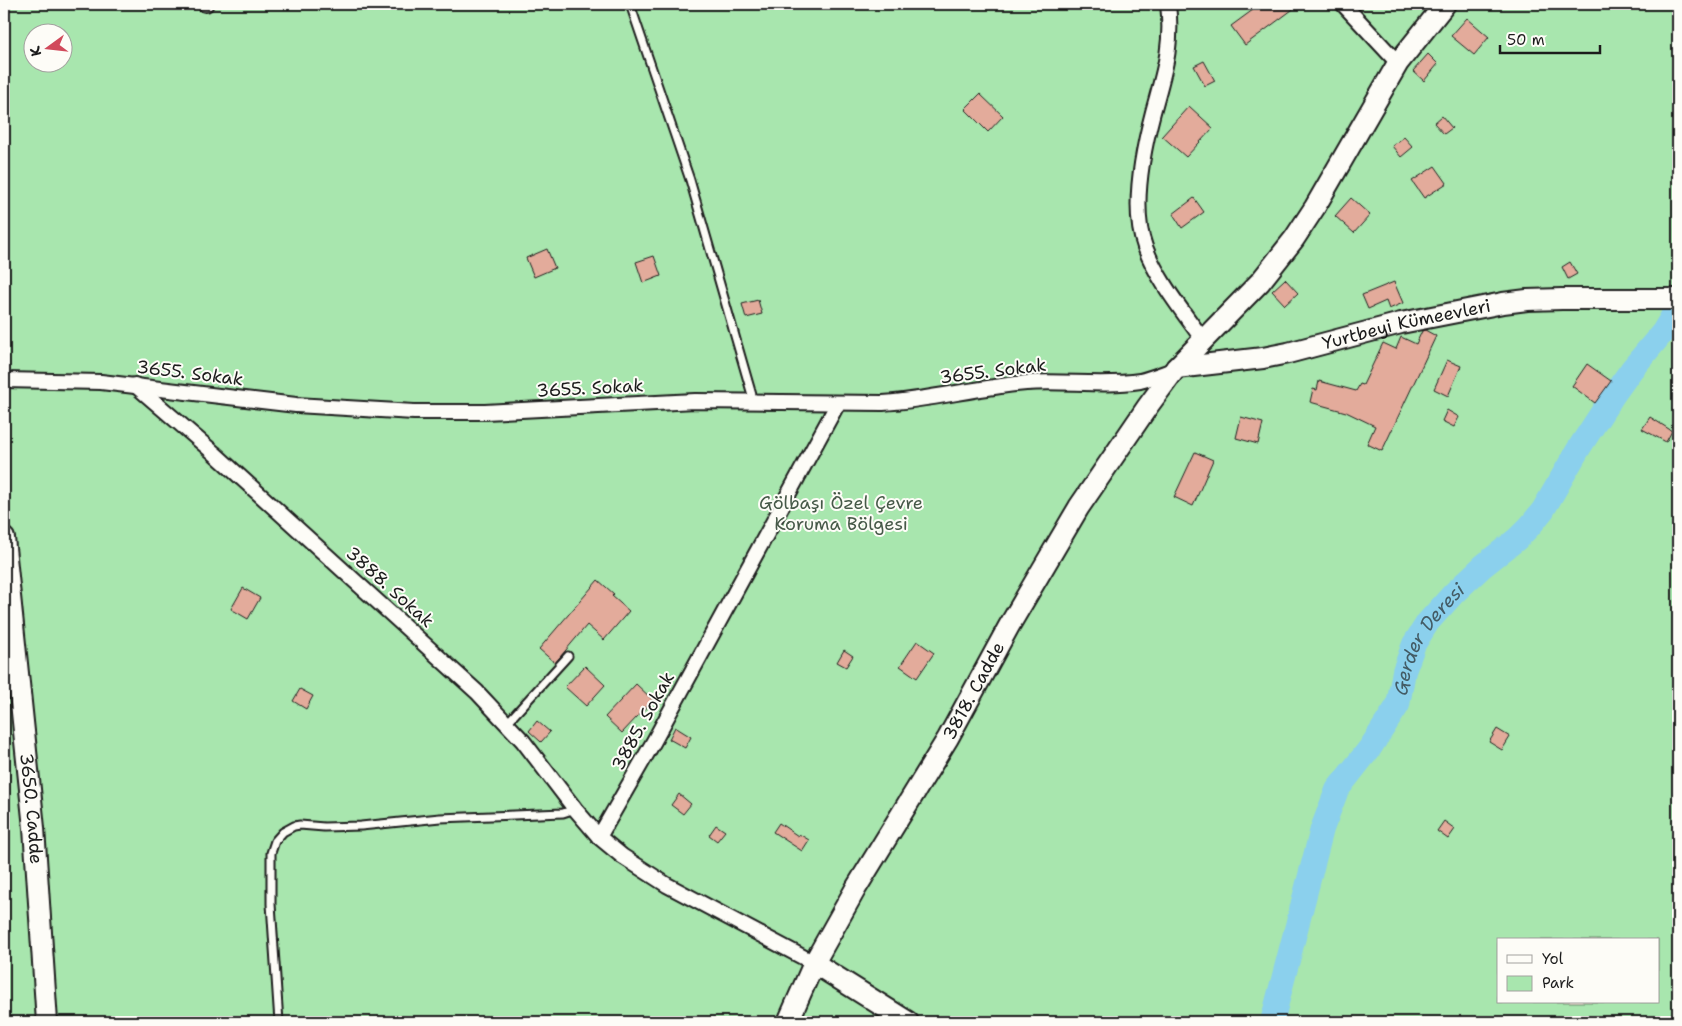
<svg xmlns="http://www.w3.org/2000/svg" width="1682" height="1026" viewBox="0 0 1682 1026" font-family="'Shantell Sans',sans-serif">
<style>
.green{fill:#a8e6ae;stroke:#628165;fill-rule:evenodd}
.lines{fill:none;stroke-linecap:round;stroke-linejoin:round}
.river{stroke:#8bd0ed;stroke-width:24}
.building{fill:#e3ab9b;stroke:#1c1c1c}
.lane-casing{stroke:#1c1c1c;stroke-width:11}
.street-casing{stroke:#1c1c1c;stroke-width:18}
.secondary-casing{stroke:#1c1c1c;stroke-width:24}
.lane{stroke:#fdfcf7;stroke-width:7}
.street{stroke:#fdfcf7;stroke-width:14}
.secondary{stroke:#fdfcf7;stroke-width:20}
.labels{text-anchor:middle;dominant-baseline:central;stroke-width:4;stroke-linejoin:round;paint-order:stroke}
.street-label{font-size:18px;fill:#1c1c1c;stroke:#fdfcf7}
.park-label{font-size:18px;fill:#465948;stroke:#fdfcf7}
.water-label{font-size:19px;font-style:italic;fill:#435b65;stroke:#fdfcf7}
</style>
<rect width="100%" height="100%" fill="#f5e4db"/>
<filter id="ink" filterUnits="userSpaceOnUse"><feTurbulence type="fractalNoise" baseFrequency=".02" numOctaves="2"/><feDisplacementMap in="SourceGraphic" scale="10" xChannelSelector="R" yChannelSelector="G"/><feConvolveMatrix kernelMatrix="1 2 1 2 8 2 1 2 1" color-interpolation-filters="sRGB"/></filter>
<g filter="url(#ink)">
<path class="green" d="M4,4H1678V1022H4ZM32,32H62V62H32ZM1498,940H1658V1002H1498Z"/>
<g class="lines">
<path class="river" id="s1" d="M1272,1022L1322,829L1337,790L1370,748L1398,705L1404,671L1414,644L1428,622L1454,593L1483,566L1517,539L1530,526L1543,510L1579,448L1614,394L1632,369L1663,332L1678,307"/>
</g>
<g class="building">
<path d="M1261,4H1300L1245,45L1231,26Z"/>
<path d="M1467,18L1489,37L1474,55L1451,36Z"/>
<path d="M1428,54L1438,64L1424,81L1413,71Z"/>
<path d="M1204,61L1215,81L1205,86L1194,66Z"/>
<path d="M980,94L1003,116L988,132L965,109Z"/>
<path d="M1189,106L1213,128L1186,157L1162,136Z"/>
<path d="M1442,116L1452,128L1444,134L1434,123Z"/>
<path d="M1404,137L1413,147L1401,157L1392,146Z"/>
<path d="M1435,166L1447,183L1424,198L1412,181Z"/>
<path d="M1194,198L1204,212L1182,228L1173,214Z"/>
<path d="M1351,198L1370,215L1354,233L1335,216Z"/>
<path d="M547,249L555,268L534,277L526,258Z"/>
<path d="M654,256L661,276L643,283L636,262Z"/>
<path d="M1570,262L1577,274L1568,279L1562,267Z"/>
<path d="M1285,279L1298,293L1285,305L1272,291Z"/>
<path d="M1394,282L1403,303L1389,309L1386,301L1368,309L1362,295Z"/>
<path d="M758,300L762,314L746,318L742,304Z"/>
<path d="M1425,330L1436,336L1382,451L1367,444L1375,426L1346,412L1310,402L1313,389L1317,390L1319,381L1356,391L1360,384L1363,385L1383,343L1396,349L1401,337L1416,344L1422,331Z"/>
<path d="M1447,360L1461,366L1448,396L1434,389Z"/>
<path d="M1587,364L1611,381L1595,403L1572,386Z"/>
<path d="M1447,410L1459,417L1454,427L1442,421Z"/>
<path d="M1241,417L1263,423L1258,444L1236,438Z"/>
<path d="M1650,417L1672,431L1666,442L1642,429Z"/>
<path d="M1195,452L1213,460L1193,506L1174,497Z"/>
<path d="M598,580L614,594L612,596L629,611L604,640L587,625L555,663L539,649Z"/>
<path d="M243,588L260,598L248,619L231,609Z"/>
<path d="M917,641L934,653L917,678L900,666Z"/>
<path d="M844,650L853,656L846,667L837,662Z"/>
<path d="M585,666L605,685L586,706L565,687Z"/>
<path d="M636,684L653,700L622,733L605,717Z"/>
<path d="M300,689L313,696L306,709L293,701Z"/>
<path d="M537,721L550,732L541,742L529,731Z"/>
<path d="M675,727L691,737L685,748L669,739Z"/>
<path d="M1497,729L1510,737L1502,750L1489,742Z"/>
<path d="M679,794L691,804L683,814L671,805Z"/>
<path d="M1444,821L1455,829L1448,839L1437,831Z"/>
<path d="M779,823L798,836L799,834L809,840L802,851L773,832Z"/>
<path d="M716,825L725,831L717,841L709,835Z"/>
</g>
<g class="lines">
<g class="lane-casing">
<g id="lane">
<path d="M630,4L690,180L754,402"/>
<path d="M507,723L568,656"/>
<path d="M279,1022L271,904V853L275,841L283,832L294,826L300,825L324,827L361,826L440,818L563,813L575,809"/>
</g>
</g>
<g class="street-casing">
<g id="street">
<path d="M205,4H206"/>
<path d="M1168,4C1173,47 1164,71 1153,112C1143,150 1131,210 1145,247C1158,281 1182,310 1203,340"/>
<path d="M1343,4L1398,63"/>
<path d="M4,380L101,382L296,405L414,412H485L695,401L883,403C931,400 978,387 1026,383C1064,380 1102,387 1140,381C1152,378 1164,373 1176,369"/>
<path d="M135,385L214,453L477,692L523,741L575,809L599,837"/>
<path d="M814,963L667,885L622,856L599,837L654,741L838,403"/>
</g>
</g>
<g class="secondary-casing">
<g id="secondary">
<path id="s2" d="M1176,368L1263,358L1288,353L1401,323L1503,303L1527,300L1562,299H1678"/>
<path id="s3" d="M4,538L34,828L47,1022"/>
<path d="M814,963L908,1022"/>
<path id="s4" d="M788,1022L814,963L856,888L948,738L1009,626L1079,507L1148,406L1176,368L1260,282L1294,239L1315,207L1398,63L1445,4"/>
</g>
</g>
<use href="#lane" class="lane"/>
<use href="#street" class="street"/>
<use href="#secondary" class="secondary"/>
</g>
</g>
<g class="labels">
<g class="street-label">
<text stroke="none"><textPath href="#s2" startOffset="235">Yurtbeyi Kümeevleri</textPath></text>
<text transform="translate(993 371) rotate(-7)">3655. Sokak</text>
<text transform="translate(190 373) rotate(7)">3655. Sokak</text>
<text transform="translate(590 388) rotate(-3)">3655. Sokak</text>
<text transform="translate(390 587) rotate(42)">3888. Sokak</text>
<text stroke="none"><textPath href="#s4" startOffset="380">3818. Cadde</textPath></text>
<text transform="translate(643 721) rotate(-61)">3885. Sokak</text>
<text stroke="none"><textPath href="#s3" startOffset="272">3650. Cadde</textPath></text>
</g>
<g class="park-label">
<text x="841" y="503">Gölbaşı Özel Çevre<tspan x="841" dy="21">Koruma Bölgesi</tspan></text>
</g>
<g class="water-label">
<text stroke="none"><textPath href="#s1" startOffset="420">Gerder Deresi</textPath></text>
</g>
</g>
<rect width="1682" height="1026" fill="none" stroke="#fdfcf7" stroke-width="20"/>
<rect x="10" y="10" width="1662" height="1006" fill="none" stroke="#1c1c1c" stroke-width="2" filter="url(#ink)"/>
<rect x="1497" y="938" width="162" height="65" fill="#fdfcf7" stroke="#a3a29f"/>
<rect x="1507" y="955" width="25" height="8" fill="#fdfcf7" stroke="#a3a29f"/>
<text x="1542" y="964" font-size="15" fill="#1c1c1c">Yol</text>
<rect x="1507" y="976" width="25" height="15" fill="#a8e6ae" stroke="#a3a29f"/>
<text x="1542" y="988" font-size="15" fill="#1c1c1c">Park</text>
<g transform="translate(48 48) rotate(255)"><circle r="24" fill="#fdfcf7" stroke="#a3a29f"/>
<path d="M0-4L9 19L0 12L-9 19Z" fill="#d1495b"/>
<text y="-8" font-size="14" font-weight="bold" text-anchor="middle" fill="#1c1c1c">K</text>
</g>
<path d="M1500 45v8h100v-8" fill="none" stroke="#1c1c1c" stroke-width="2.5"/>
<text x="1507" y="45" font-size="15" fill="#1c1c1c" stroke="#fdfcf7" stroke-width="4" paint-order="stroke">50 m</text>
</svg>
